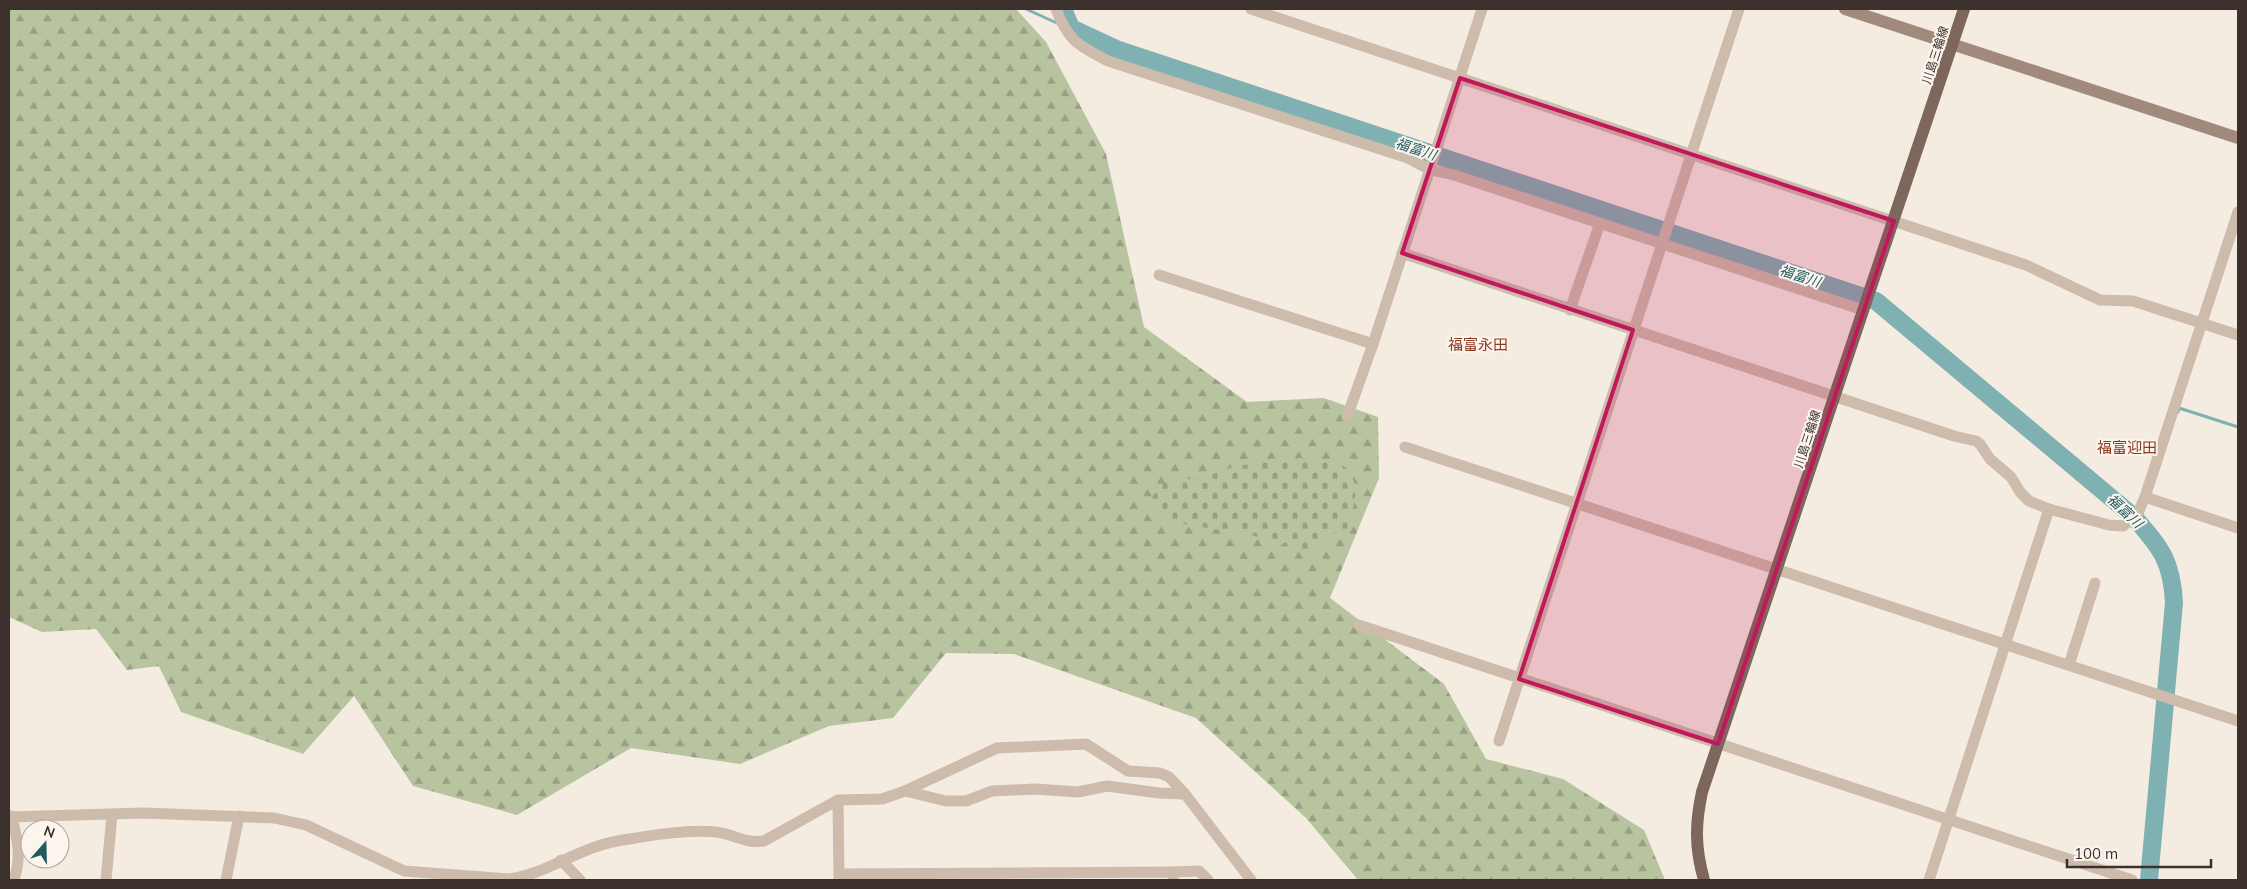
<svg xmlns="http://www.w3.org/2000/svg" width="2247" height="889" viewBox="0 0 2247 889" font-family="Mulish,'Noto Sans JP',sans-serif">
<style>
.forest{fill:url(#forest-firs)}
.cemetery{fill:url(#cemetery-stones)}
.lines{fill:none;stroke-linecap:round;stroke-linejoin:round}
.stream{stroke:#7fb0b2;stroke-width:3}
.river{stroke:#7fb0b2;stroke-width:18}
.street{stroke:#cdbbac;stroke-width:11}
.secondary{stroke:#a18a7d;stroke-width:12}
.primary{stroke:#7d675c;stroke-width:12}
.marked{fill:#c2185b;fill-opacity:0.2;stroke:#c2185b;stroke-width:4;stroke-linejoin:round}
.labels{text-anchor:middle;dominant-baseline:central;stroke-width:4;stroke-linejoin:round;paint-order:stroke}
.street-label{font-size:12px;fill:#3b302b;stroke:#fbf5ee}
.water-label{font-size:14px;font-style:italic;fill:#1f5a5e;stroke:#fbf5ee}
.quarter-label{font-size:15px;fill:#8c3b22;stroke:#fbf5ee}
</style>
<defs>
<pattern id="forest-firs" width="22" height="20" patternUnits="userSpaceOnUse" patternTransform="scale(1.25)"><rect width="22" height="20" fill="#b8c4a0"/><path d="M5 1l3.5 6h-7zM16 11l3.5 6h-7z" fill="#97a083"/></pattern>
<pattern id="cemetery-stones" width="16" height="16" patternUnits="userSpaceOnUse" patternTransform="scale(1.25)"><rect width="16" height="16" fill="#b8c4a0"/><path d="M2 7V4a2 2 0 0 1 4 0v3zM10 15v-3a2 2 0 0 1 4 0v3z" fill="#97a083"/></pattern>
</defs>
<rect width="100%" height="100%" fill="#f4ebe1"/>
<path class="forest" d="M9,9H1016L1046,42L1106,154L1144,327L1247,402L1324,398L1378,417L1379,478L1330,598L1444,684L1486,759L1563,779L1644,830L1665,880H1358L1306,818L1196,718L1014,654L946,653L893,718L829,726L740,764L631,748L517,815L413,786L354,696L303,754L181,712L159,666L127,670L96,629L42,632L9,617Z"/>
<path class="cemetery" d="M1300,458C1309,460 1335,460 1342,465C1364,479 1353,509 1347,529C1329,533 1320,543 1309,557L1271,539L1161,520L1150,499L1166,481L1202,478L1236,466Z"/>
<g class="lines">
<g class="stream">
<path d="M1026,9L1059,24"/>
<path d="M2178,412L2179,408L2238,427"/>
<path d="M2139,523L2142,521"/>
</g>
<path class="river" d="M1063,9L1071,28L1116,49L1876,301L2134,517C2160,547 2172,560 2174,603L2149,880"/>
<g class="street">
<path d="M1056,9C1069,42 1078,45 1108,61L1408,158L1431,170L1454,175L1863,310"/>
<path d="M1251,9L2026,265L2100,300L2133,301L2238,335"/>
<path d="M1402,253L1954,436L1976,441L1980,444L1990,459L2011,477L2020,492L2029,501L2049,509L2109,525L2123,526L2138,513L2145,497L2238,212"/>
<path d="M1159,275L1373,344"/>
<path d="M1570,310L1600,223"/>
<path d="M1347,417L1373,344L1482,9"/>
<path d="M1405,447L2238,721"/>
<path d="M2145,497L2238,528"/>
<path d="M1359,625L2132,880"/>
<path d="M2069,665L2095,583"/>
<path d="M1499,741L1739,9"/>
<path d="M905,791L997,748L1086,744L1128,771L1160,773L1169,777L1185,794"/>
<path d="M838,800L839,880"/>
<path d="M12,816C17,841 22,855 14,880"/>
<path d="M9,817L144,813L274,818L306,825L404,871L509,879C544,875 579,848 617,841C648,836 684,829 716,832C734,834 745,844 764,841L838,800L882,799L905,791L946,801H966L992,791L1035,789L1078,792L1107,786L1159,793L1185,794L1251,880"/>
<path d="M561,860L580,880"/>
<path d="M1173,872L1199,871L1208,880"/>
<path d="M839,874L1173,872V880"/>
<path d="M106,880L112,815"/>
<path d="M226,880L239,816"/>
<path d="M1929,880L2049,509"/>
</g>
<path class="secondary" d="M1845,9L2238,138"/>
<path class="primary" d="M1704,880C1695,848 1695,825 1702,792L1964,9"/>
</g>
<path class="marked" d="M1460,78L1894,221L1718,744L1519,679L1633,330L1402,253Z"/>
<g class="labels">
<g class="street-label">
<text transform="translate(1935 55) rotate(-72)">川島三輪線</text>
<text transform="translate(1807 439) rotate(-72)">川島三輪線</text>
</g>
<g class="water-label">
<text transform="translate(1416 149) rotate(18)">福富川</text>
<text transform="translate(1800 276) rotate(18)">福富川</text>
<text transform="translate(2125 511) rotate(43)">福富川</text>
</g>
<g class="quarter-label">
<text x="1478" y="344">福富永田</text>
<text x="2127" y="447">福富迎田</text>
</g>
</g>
<rect width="2247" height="889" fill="none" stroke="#3b302b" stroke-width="20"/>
<g transform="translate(45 844) rotate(20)"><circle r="24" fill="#fbf5ee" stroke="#aea6a0"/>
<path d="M0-4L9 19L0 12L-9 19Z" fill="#1f5a5e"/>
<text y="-8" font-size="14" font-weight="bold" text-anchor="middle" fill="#3b302b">N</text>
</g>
<path d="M2067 859v8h144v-8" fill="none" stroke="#3b302b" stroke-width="2.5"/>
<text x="2074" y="859" font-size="15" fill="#3b302b" stroke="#fbf5ee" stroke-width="4" paint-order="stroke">100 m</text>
</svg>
